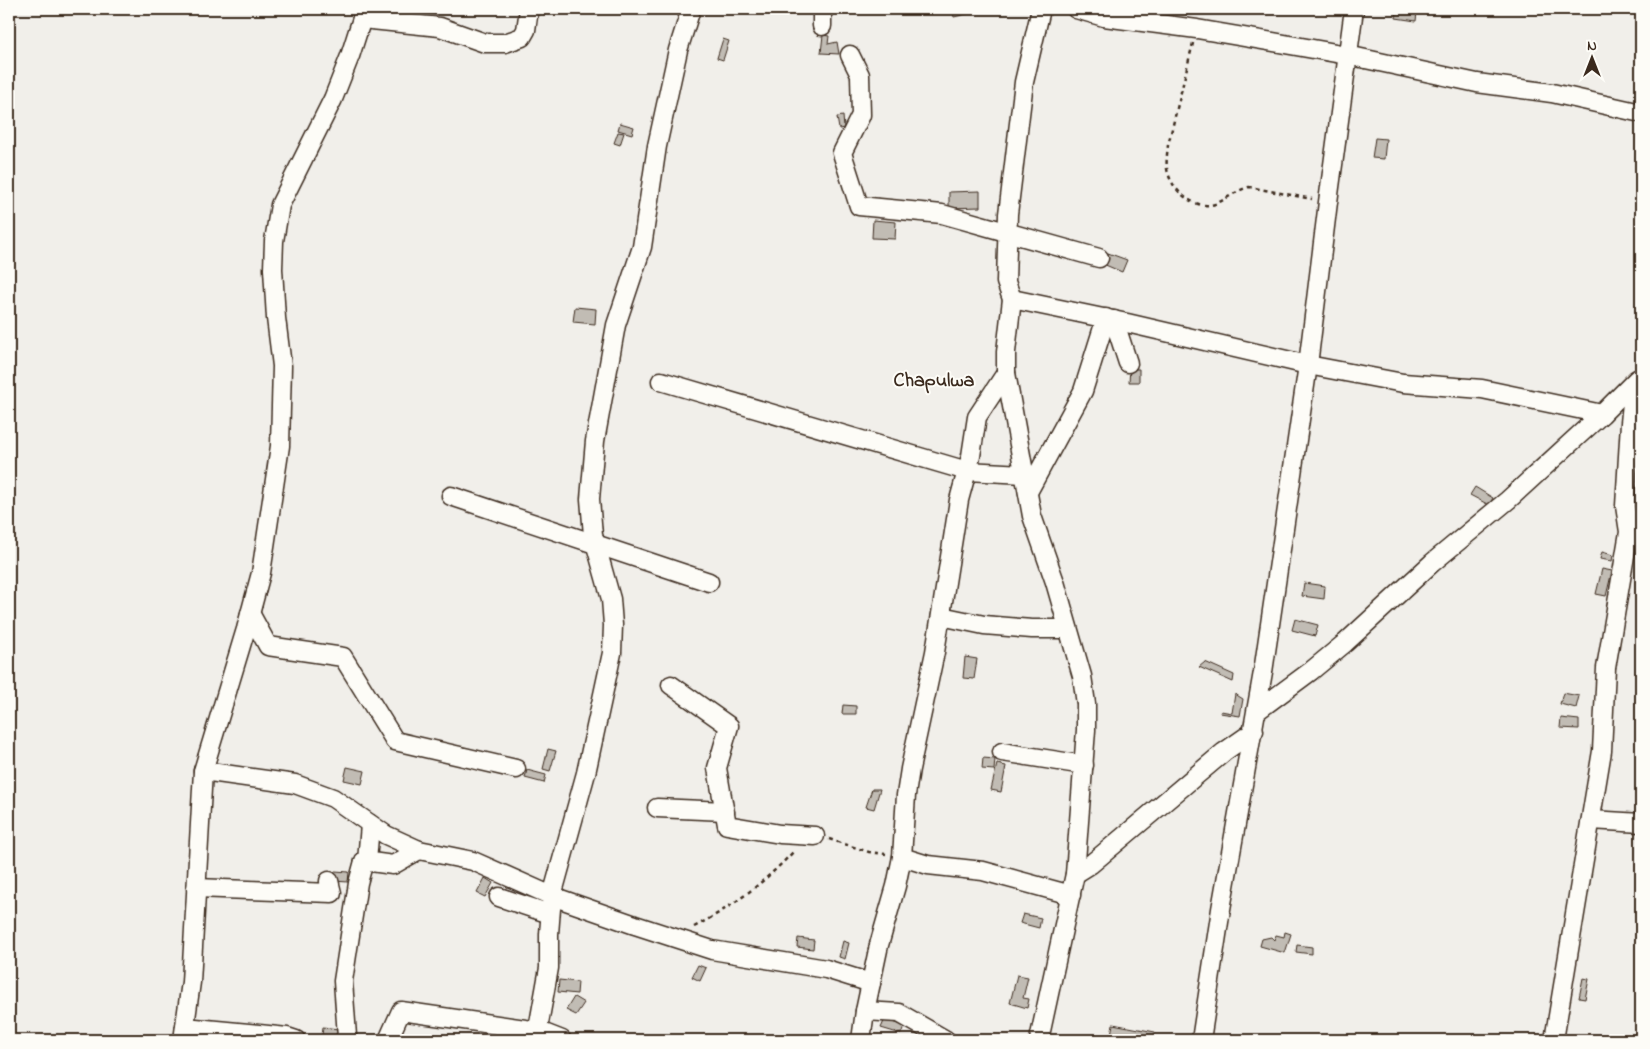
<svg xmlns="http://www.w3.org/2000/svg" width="1650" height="1049" viewBox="0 0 1650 1049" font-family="'Indie Flower',sans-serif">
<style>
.building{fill:#c1bcb4;stroke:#3b2a1e}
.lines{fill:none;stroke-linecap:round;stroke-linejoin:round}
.minor-casing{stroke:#3b2a1e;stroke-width:21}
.path{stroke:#3b2a1e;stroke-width:2.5;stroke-dasharray:4 4;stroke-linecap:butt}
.minor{stroke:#fdfcf7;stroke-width:18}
.labels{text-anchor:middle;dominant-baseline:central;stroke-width:4;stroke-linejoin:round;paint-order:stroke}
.quarter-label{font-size:20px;font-weight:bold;fill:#3b2a1e;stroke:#fdfcf7}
</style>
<rect width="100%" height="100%" fill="#f1efea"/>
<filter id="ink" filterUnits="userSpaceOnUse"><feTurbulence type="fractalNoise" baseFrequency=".02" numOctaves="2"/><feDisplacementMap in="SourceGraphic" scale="10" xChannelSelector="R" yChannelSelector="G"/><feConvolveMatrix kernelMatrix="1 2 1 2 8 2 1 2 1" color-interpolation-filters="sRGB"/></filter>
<g filter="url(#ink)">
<g class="building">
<path d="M952,9H974L975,12L954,17Z"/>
<path d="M1397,9L1417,12L1416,21L1396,18Z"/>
<path d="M823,35L829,36L828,44L837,42L839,54L821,53Z"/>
<path d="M723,39L729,41L723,60L717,58Z"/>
<path d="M843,116L844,128L839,129L837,117Z"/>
<path d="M620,123L634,127L632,134L618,130Z"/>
<path d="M618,132L624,133L620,145L614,143Z"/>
<path d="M1375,138L1386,139L1384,159L1372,158Z"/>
<path d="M980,191V207L949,208V192Z"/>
<path d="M873,220L896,222L895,239L872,238Z"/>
<path d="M1108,253L1127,260L1122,272L1103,264Z"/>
<path d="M575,307L596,309L595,324L573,322Z"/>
<path d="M1130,369H1139V382H1129Z"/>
<path d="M1475,487L1493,498L1489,505L1470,495Z"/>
<path d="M1602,552L1613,555L1612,561L1600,559Z"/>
<path d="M1602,569L1612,571L1606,596L1596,594Z"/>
<path d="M1304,583L1325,586L1324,599L1302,596Z"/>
<path d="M1295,619L1318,625L1315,636L1292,630Z"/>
<path d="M965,657L977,659L974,679L963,678Z"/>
<path d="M1205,662L1234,675L1233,682L1199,667Z"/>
<path d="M1563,693L1579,696L1576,708L1560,704Z"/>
<path d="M1235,694L1243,699L1240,716L1220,713L1221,711L1232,713Z"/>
<path d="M843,705L856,706V714H842Z"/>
<path d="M1561,718L1579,720V729L1560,728Z"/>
<path d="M548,749L556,751L550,771L543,769Z"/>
<path d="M983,758L995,759L994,770L982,769Z"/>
<path d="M997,764L1006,766L1001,792L991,790Z"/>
<path d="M347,767L365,771L362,784L344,780Z"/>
<path d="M527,770L546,775L544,783L525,778Z"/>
<path d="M872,789H880L874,809L866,807Z"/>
<path d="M335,871L349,872L348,882L334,881Z"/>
<path d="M485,878L493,883L485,897L477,893Z"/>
<path d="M1023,914L1041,918L1039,928L1020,923Z"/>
<path d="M1285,932L1291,934L1285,953L1260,946L1262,939L1271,937L1274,940L1276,935L1284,937Z"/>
<path d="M798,938L814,940L813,949L797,947Z"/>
<path d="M843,941L849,943L845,959L839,957Z"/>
<path d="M1297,945L1312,947V954L1296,952Z"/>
<path d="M698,965L706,968L700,981L692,977Z"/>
<path d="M1017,975L1028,977L1023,998L1029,999L1027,1008L1010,1003Z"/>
<path d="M1583,978L1589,979L1585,999L1579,998Z"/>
<path d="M559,980L578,982L577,994L558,992Z"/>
<path d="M574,997L584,1003L576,1015L566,1010Z"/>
<path d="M885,1019L904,1026L901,1034L881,1028Z"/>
<path d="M1113,1024L1155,1032L1154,1040H1110Z"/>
<path d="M323,1027L338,1029L337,1037L322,1035Z"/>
</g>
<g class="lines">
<g class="minor-casing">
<g id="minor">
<path d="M822,9V26"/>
<path d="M1076,9L1104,17L1197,29L1279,43L1347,55L1477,83L1552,93L1641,113"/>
<path d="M362,19L440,27L485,43H505L522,37L526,30L529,9"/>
<path d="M850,55L860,75L861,115L842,153L859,206L942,214L1099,258"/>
<path d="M1012,299L1127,323L1308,365L1403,383L1482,389L1602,414"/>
<path d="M1114,320L1128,363"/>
<path d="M1006,373L1032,516L1055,582L1082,676L1086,704V730L1075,874L1039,1040"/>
<path d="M661,381L967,471L1025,474"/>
<path d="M1028,492L1083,391L1106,318"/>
<path d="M451,496L709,582"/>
<path d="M250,613L268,646L343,657L395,741L516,769"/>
<path d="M941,616L984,625L1032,629H1068"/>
<path d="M671,685L729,726L717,768L727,825L780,834L815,836"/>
<path d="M1257,711L1311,671L1345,643L1432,563L1508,500L1602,414L1637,379"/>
<path d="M1002,752L1084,765"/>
<path d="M203,771L295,784L333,798L386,835L419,850L473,861L552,896L635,925L712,950L826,969L871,983"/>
<path d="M657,808L725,811"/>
<path d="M1591,820L1641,823"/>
<path d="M902,857L928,865L983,871L1071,895"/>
<path d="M367,862L370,824"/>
<path d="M1075,874L1091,864L1224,752L1254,731"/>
<path d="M196,888L332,893L329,881"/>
<path d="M499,897L550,914"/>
<path d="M865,1011L899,1013L946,1040"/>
<path d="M185,1027L259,1034L287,1037L296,1040"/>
<path d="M183,1040L191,982L203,771L246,629L261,573L280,446L282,366L276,318L273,269L274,241L280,205L333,99L350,56L365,9"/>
<path d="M344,1040L347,1036L343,981L358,883L364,861L393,865L419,850"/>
<path d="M388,1040L401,1011L539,1031L562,1040"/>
<path d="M536,1040L549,968V934L552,896L586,773L612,653L613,625L611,599L593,535L590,499L595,441L616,325L642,247L657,146L678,50L691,9"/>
<path d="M861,1040L865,1011L879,945L896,886L902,857L906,795L910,769L935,652L959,500L971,456L977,417L1006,373V352L1012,299L1006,282L1008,214L1024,82L1041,9"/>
<path d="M1201,1040L1221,909L1263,672L1308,365L1328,202L1354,9"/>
<path d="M1554,1040L1602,751L1606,668L1629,532L1625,506L1630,423L1634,383"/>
</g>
</g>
<g class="path">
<path d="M1193,43L1168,145C1167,155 1165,167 1169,176C1175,193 1196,210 1215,204C1227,199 1235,191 1249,187L1312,199"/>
<path d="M829,839L869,852L886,854"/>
<path d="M694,927C732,907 764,883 794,851"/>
</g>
<use href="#minor" class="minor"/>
</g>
</g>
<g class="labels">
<g class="quarter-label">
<text x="934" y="381">Chapulwa</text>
</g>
</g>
<rect width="1650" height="1049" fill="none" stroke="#fdfcf7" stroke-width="30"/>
<rect x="15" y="15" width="1620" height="1019" fill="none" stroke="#3b2a1e" stroke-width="2" filter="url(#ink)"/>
<g transform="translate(1592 58)" stroke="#fdfcf7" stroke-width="4" paint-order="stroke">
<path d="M0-4L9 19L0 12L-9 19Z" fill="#3b2a1e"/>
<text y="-8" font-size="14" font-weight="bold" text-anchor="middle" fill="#3b2a1e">N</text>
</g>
</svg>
